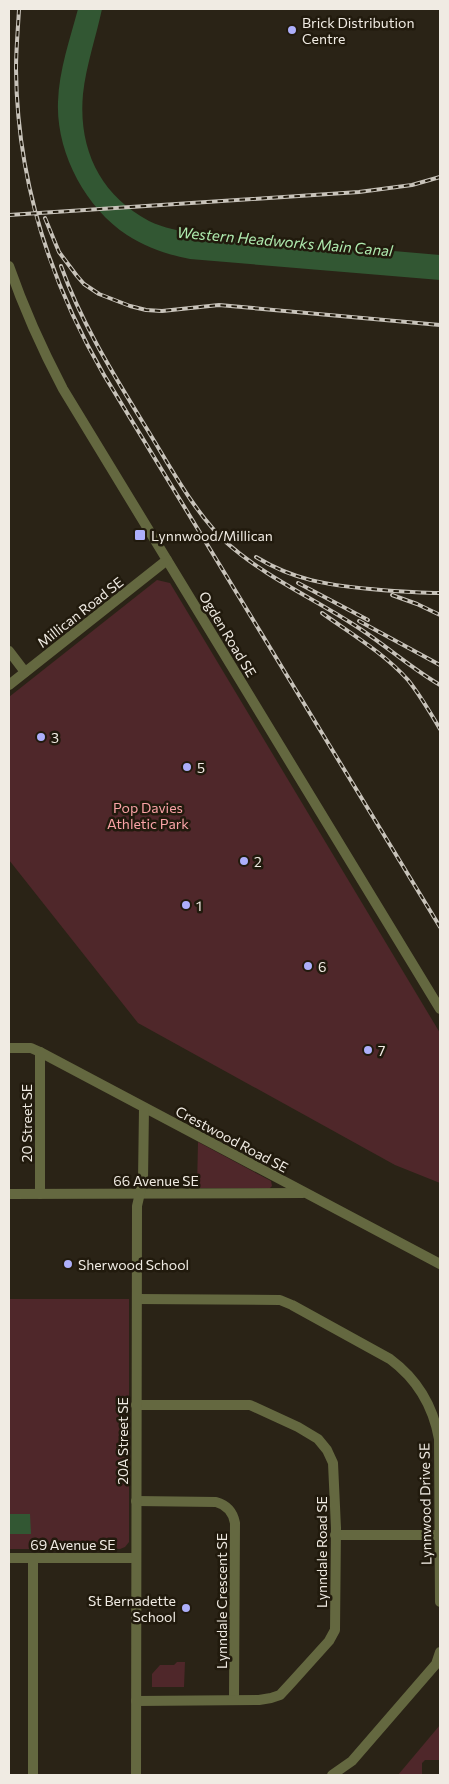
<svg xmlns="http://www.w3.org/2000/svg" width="449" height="1784" viewBox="0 0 449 1784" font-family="Commissioner,sans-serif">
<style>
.green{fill:#4f272a}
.water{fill:#325733}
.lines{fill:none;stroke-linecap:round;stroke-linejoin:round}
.minor{stroke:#646840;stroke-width:10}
.rail-casing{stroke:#c8c3ba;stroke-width:4}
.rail{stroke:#211a0d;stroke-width:2;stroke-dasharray:5.5;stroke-linecap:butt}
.poi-dot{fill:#adaffb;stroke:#211a0d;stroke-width:2}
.labels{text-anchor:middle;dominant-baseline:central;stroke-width:5;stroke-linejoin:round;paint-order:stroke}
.poi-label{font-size:14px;fill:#f0ebe3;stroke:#211a0d;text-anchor:start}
.street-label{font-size:14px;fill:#f0ebe3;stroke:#211a0d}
.park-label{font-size:14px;fill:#f9a3a6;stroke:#211a0d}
.water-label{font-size:15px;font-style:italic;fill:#afebaf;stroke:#211a0d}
</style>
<rect width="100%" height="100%" fill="#2a2316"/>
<g class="green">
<path d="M157,580L170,583L440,1033V1183L395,1165L138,1023L9,860V697Z"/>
<path d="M198,1142L271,1181L272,1186L270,1188H197Z"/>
<path d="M9,1299H129V1542L125,1547L120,1549H9Z"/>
<path d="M177,1662H185L184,1687H152V1674L160,1665H174Z"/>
<path d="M440,1725V1760H425L422,1763V1775H398Z"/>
</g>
<g class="water">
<path d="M78,9H102C96,37 86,66 83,94C78,149 100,195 149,221C163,228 181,231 196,234L440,255V280L190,259C168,255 146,247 127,235C85,207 56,152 58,102C59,70 70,39 78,9Z"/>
<path d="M9,1514H30L31,1534H9Z"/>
</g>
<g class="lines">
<g class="minor">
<path d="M9,266C24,309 42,349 63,389L440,1009"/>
<path d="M9,651L25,672"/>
<path d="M9,685L167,560"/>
<path d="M9,1048H31L40,1052L440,1264"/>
<path d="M40,1052V1194"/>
<path d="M9,1194L303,1193"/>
<path d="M137,1299L280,1300L292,1305L390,1359C417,1379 433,1405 439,1439L440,1602"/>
<path d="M136,1501L216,1502C227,1505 233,1512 235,1523L234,1700"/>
<path d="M335,1535H440"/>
<path d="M9,1558H136"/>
<path d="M33,1558V1775"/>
<path d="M136,1701L259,1700L271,1698L280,1695L292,1682L329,1641L335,1630L336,1528L333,1463L327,1450L318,1439L298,1427L250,1405H136"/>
<path d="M136,1775L137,1206L143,1180L144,1108"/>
<path d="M332,1775L352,1761L436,1664L440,1652"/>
</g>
<g class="rail-casing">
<g id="rail">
<path d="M19,9C18,29 16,49 16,69C17,180 49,280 104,375L440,927"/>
<path d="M9,215L359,192L412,185L440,177"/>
<path d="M45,218L59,252L77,276L84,284L99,294L130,306L146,310L162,311L219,305L440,325"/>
<path d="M61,266C83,328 119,383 153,439C173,472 198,517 227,543C264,576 309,596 351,623C382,642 409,667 440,685"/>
<path d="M256,557C294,580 327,585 370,589C394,591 417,593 440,593"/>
<path d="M298,583L368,620"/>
<path d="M392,595L417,604L440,615"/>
<path d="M322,613C350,633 384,653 408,680C420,695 430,712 440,729"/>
<path d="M359,621L440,665"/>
</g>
</g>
<use href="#rail" class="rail"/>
</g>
<g class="poi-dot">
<circle cx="292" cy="30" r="5"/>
<rect x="134" y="529" width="12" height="12" rx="2.5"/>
<circle cx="41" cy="737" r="5"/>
<circle cx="187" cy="767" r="5"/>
<circle cx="244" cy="861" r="5"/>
<circle cx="186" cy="905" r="5"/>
<circle cx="308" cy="966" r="5"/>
<circle cx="368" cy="1050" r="5"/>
<circle cx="68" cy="1264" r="5"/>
<circle cx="186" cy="1608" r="5"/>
</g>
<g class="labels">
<g class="poi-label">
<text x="302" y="22">Brick Distribution<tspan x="302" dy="16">Centre</tspan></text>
<text x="151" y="535">Lynnwood/Millican</text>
<text x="51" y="737">3</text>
<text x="197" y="767">5</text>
<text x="254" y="861">2</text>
<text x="196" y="905">1</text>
<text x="318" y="966">6</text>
<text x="378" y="1050">7</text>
<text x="78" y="1264">Sherwood School</text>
<text x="176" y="1600" text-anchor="end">St Bernadette<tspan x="176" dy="16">School</tspan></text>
</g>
<g class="street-label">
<text transform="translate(80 612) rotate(-38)">Millican Road SE</text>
<text transform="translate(228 634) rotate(59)">Ogden Road SE</text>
<text transform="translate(26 1123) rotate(-90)">20 Street SE</text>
<text transform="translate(232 1139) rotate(28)">Crestwood Road SE</text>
<text x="156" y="1180">66 Avenue SE</text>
<text transform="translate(122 1441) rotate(-90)">20A Street SE</text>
<text transform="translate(425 1504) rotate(-91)">Lynnwood Drive SE</text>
<text x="73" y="1544">69 Avenue SE</text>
<text transform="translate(321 1552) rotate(-90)">Lynndale Road SE</text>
<text transform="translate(221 1601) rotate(-90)">Lynndale Crescent SE</text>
</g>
<g class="park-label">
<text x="148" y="807">Pop Davies<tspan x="148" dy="16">Athletic Park</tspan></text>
</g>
<g class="water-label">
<text transform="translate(285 241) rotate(5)">Western Headworks Main Canal</text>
</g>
</g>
<rect width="449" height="1784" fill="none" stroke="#f0ebe3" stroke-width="20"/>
</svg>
